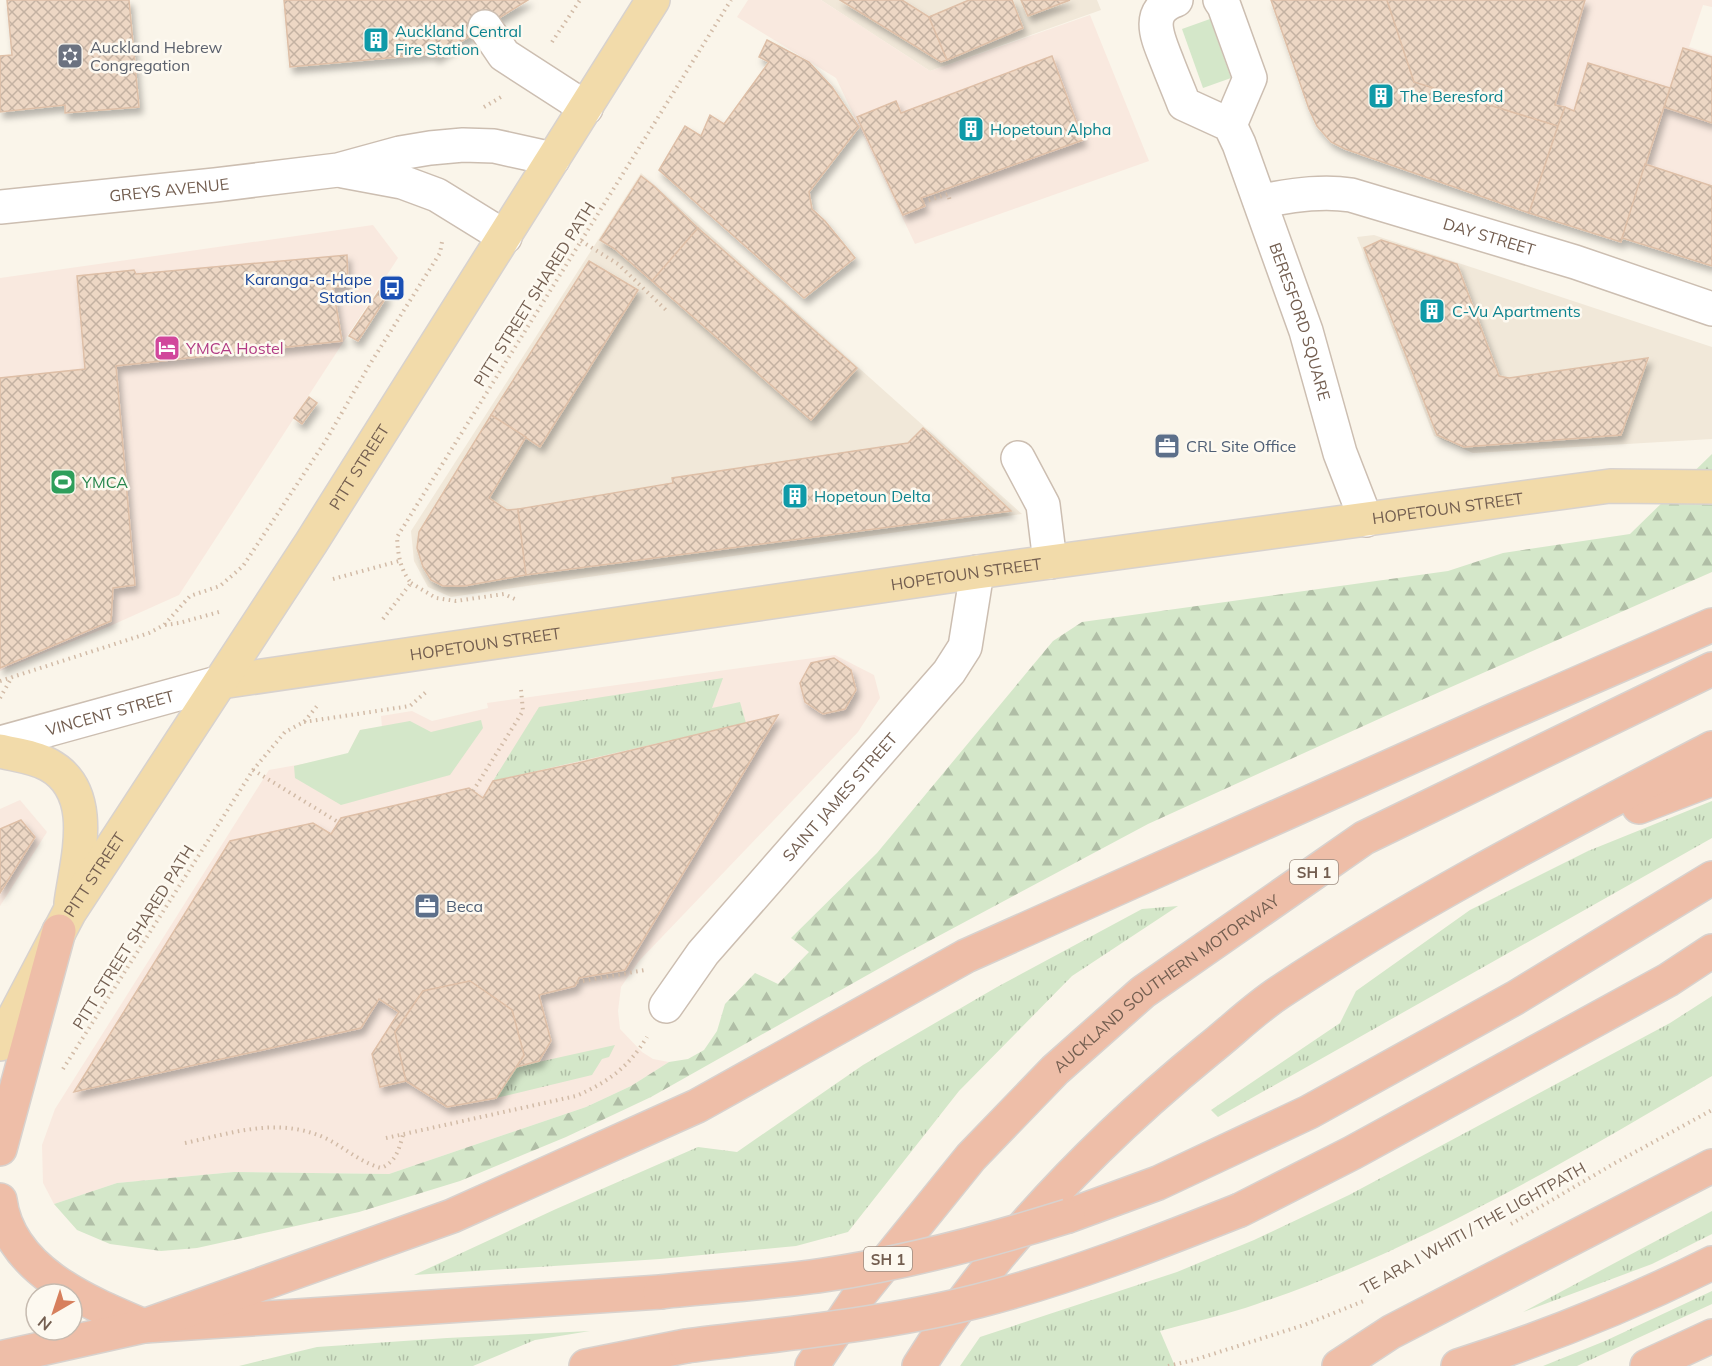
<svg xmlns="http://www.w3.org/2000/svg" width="1712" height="1366" viewBox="0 0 1712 1366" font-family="Mulish,sans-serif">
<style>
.residential{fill:#f1e8d9}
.commercial{fill:#f9e9df}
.grass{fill:url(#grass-tufts)}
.forest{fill:url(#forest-firs)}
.garden{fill:#d4e7c9}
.building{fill:url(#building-cross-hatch);stroke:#debfa7;stroke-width:1.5;filter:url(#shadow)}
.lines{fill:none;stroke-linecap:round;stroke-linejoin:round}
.minor-casing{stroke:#ccbeb1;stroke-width:36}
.major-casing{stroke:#d8d2ce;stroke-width:36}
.highway-casing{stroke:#d8d2ce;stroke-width:36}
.path{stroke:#d2bba7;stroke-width:4;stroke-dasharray:1.5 4.5;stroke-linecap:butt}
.minor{stroke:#fff;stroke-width:33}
.major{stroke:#f2dbaa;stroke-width:33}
.highway{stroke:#eebea8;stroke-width:33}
.highway-bridge-casing{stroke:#d8d2ce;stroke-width:36;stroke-linecap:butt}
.highway-bridge{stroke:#eebea8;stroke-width:33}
.labels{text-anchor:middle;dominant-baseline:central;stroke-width:5;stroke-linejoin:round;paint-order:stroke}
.shield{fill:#fdf9f0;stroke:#9c8c80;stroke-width:1.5}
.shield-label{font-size:15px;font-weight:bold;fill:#735e50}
.culture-label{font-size:16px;fill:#0d838f;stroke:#fdf9f0;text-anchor:start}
.worship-label{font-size:16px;fill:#5b616d;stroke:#fdf9f0;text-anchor:start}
.street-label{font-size:16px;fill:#735e50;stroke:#fdf9f0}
.transit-label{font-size:16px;fill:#164399;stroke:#fdf9f0;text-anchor:end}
.hotel-label{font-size:16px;fill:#b23c85;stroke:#fdf9f0;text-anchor:start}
.service-label{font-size:16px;fill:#4e5e75;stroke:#fdf9f0;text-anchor:start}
.leisure-label{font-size:16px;fill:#27864d;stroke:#fdf9f0;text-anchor:start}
</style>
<defs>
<pattern id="grass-tufts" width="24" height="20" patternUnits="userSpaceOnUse" patternTransform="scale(1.5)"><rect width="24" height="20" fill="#d4e7c9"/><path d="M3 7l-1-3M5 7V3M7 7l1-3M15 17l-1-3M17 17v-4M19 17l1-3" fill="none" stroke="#b0bea6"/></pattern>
<pattern id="forest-firs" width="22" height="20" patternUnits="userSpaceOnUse" patternTransform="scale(1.5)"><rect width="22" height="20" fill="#d4e7c9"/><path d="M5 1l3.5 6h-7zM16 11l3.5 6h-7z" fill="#b0bea6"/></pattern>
<pattern id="building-cross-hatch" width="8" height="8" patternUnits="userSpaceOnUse" patternTransform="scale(1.5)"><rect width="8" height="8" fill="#edd7c4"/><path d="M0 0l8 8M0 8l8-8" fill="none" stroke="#c4b2a2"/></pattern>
<filter id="shadow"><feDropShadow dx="3.5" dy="6" stdDeviation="3" flood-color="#0004"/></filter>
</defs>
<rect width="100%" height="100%" fill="#faf5ea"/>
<g class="residential">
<path d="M821,0H1097L1101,10L930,71Z"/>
<path d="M641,173L1022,514L451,597L428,587L414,561L411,531Z"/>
<path d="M1374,235L1712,347V439L1473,453L1434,436L1357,237Z"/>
</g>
<g class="commercial">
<path d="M748,0H821L930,71L1090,15L1149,161L915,244L836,78L737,17Z"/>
<path d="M1271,0H1712V7L1703,5L1689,47L1712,55V266Z"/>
<path d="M373,225L398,258L179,595L110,626L0,671V278Z"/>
<path d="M835,655L874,675L880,698L858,732L639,961L621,987L618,1011L620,1029L642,1052L653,1059L669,1062L631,1086L586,1107L389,1174L234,1172L117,1183L54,1204L43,1183L42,1145L55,1109L269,770L347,756L360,730L382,727L381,716L412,711L432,721L488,708L487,703Z"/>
<path d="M20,800L47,832L0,906V809Z"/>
</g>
<g class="grass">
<path d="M723,678L712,708L740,702L746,723L493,781L539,707Z"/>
<path d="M1712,801V838L1218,1117L1211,1110L1340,1023L1356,991L1470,910L1588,851Z"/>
<path d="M1178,906L1072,976L959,1091L848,1232L796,1246L660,1259L414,1275L556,1209L698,1147L737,1152L863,1065L997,987L1142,909Z"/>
<path d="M1712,996V1076C1569,1160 1415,1251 1257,1304C1226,1315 1192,1322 1160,1331L1175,1366H960L980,1337L1177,1272L1254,1240L1349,1195L1670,1023Z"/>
<path d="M615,1045L609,1057L602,1059L592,1075L496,1098L516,1067Z"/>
<path d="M1712,1211V1234L1652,1264L1523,1312Z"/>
<path d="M1712,1291V1304L1577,1366H1543L1605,1341Z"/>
<path d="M590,1331L535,1340L473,1366H239L317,1347L447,1338Z"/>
</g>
<path class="forest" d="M1712,454V572L1392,713L1148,824L903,955L651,1097L566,1137L460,1181L359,1212L197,1248L161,1251L110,1244L77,1230L54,1204L117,1183L234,1172L389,1174L586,1107L631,1086L669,1062L688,1059L704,1050L717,1031L725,1004L755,973L778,984L809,952L791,938L877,853L1053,641L1082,622L1448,571L1503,553L1630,534Z"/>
<g class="garden">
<path d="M1210,19L1231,78L1203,88L1182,29Z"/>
<path d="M481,720L483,728L450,775L341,805L295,778L294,766L348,753L360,730L410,721L431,732Z"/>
</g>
<g class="building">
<path d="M7,0H129L139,107L65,113V105L0,112V56L12,55Z"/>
<path d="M284,0H528L436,57L432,54L290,67Z"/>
<path d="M840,0H902L929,17L947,60L941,62Z"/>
<path d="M969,0H1012L1023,28L947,60L929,17Z"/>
<path d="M1021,0H1070L1028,16Z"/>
<path d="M1271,0H1387L1414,82L1558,126L1529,213L1345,149L1331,142L1317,126L1309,109Z"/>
<path d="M1387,0H1585L1555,105L1565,107L1558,126L1414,82Z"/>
<path d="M767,40L809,62L832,87L859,127L809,192L812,209L825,221L855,258L804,298L659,170L685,126L701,136L710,115L724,124L769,62L759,57Z"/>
<path d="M1683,48L1712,57V123L1664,107Z"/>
<path d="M1052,56L1083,140L921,198L925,206L903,215L857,117L896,101L901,113Z"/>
<path d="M1588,63L1670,88L1621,242L1529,213L1558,126L1565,107L1574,111Z"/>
<path d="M1645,164L1712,186V266L1622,238Z"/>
<path d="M641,176L654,186L698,228L652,281L615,249L600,240Z"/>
<path d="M698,228L857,368L811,420L652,281Z"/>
<path d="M1381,240L1457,264L1499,376L1509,378L1648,358L1621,435L1464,447L1437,435L1364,248Z"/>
<path d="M347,255L348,286L333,287L342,341L116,366L135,585L113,588L111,621L0,668V378L85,369L77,276L134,270L136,274Z"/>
<path d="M589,261L638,290L540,447L491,415Z"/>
<path d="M379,291L387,296L358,341L349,336Z"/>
<path d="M309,397L317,403L302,424L294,418Z"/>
<path d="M491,415L526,437L489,498L507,510L518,509L526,575L464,586H443L431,580L423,567L417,548L419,532Z"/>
<path d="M923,428L1011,511L526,575L518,509L673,483L672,478L908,443Z"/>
<path d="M834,658L851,670L856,690L845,709L823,714L805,702L800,683L811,663Z"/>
<path d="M778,715L625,970L579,978L575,986L539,995L551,1041L539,1061L516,1067L524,1055L512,1010L470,981L423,991L395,1032L406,1081L380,1087L372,1054L399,1012L379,999L361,1028L74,1092L230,841L313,823L331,834L341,818L469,788L483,798L493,781L578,763Z"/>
<path d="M21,820L35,837L0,893V829Z"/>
<path d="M470,981L512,1010L524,1055L496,1098L447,1107L406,1081L395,1032L423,991Z"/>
</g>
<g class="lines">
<g class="minor-casing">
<g id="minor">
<path id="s1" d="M1176,0C1143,12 1159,40 1168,64C1173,77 1179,91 1184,104L1230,125L1239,144L1306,331L1340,453L1366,520"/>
<path d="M1220,0L1224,6L1250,78L1230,125"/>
<path d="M485,27L504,55L586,108"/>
<path d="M343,171L402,182L437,195L505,237"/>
<path id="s2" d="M1260,201C1291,196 1320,190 1351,195L1575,262L1712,309"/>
<path id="s3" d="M0,207L215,185L338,170L400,153L430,148L463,145L494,146L553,159"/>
<path d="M1018,458L1043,505L1050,562"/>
<path id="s4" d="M0,743L221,682"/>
<path id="s5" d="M666,1006L703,953L949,672L965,647L977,572"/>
</g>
</g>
<g class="major-casing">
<g id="major">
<path id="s6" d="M221,682L977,572L1610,486L1712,487"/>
<path d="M0,751C16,755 35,757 49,765C98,792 77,859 71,903"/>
<path id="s7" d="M0,1044L69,913L311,543L653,0"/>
</g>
</g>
<g class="highway-casing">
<g id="highway">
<path d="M1639,807L1712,779"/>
<path d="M0,1149L59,931"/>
<path d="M0,1200C9,1270 87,1302 144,1326L660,1292"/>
<path d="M1240,1210L1352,1153L1668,980L1712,951"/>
<path d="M1068,1216L1158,1183L1309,1112L1515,998L1712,878"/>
<path d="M0,1358L144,1326L452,1216L697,1106L966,956L1489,722L1712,625"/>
<path d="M586,1366L686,1346"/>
<path id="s8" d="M812,1366L861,1293L971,1157L1055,1070L1143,992L1364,838L1712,669"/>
<path d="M919,1366C995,1245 1098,1140 1208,1050C1232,1031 1254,1009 1280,992C1418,900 1565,825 1712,748"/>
<path d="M1339,1366L1391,1332L1712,1166"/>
<path d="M1458,1366C1545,1338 1630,1304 1712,1263"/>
<path d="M1647,1366L1712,1336"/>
</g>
</g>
<g class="path">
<path d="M552,42L580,0"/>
<path d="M484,107L501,97"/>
<path d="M923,202L948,194L950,201"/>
<path d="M581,241L618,264L667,311"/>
<path d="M333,579L399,561"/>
<path d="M411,583L436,598L456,601L504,594L517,600"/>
<path d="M383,619L411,583C400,569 398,555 397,537L731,0"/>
<path d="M165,625L179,623L219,612"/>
<path d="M0,681L149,633L164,625L190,596L220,586L243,566L325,442L370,364L440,253L442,242"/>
<path d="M0,698L12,677"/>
<path d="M304,722L410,706L426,692"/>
<path d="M253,770L338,822"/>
<path d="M473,791L523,711L521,690"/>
<path d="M577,982L645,970"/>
<path d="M63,1069L253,770L285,732L304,722L317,706"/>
<path d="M386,1138L576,1096C608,1082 628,1068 647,1037"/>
<path d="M185,1143C233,1133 276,1117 323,1137C343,1146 359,1162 381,1168C396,1162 399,1149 403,1135"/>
<path d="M1511,1224L1615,1163L1712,1110"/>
<path d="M1168,1366L1194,1360L1304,1325L1366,1300"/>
</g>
<use href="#minor" class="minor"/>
<use href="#major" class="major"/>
<use href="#highway" class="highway"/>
<g class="highway-bridge-casing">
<g id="highway-bridge">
<path d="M660,1292C715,1286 770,1283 824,1275C907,1263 988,1241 1068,1216"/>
<path d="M686,1346C784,1334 882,1325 978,1301C1068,1278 1154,1244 1240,1210"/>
</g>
</g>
<use href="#highway-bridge" class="highway-bridge"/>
</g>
<defs>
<g id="building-square" transform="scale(1.35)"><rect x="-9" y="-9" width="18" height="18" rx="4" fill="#0f9aa8" stroke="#fdf9f0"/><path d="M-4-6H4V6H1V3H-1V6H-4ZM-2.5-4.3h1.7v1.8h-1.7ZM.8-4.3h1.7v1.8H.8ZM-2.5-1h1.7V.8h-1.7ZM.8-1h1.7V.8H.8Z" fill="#fff"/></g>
<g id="synagogue-square" transform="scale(1.35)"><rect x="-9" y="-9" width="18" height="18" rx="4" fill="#6b7280" stroke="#fdf9f0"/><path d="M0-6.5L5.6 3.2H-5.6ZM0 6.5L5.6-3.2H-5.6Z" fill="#fff"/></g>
<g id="bus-square" transform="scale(1.35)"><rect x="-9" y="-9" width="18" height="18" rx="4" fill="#1a4fb4" stroke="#fdf9f0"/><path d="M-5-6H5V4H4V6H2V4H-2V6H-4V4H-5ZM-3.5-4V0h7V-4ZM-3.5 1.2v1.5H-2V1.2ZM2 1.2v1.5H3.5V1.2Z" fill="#fff"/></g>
<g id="hotel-square" transform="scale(1.35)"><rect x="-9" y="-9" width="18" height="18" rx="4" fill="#d1479c" stroke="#fdf9f0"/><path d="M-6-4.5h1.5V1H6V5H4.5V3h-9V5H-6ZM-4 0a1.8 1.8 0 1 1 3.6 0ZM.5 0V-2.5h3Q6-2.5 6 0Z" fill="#fff"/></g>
<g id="office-square" transform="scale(1.35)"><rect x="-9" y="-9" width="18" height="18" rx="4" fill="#5c6f8a" stroke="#fdf9f0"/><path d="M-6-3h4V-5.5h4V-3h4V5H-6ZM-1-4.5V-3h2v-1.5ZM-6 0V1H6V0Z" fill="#fff"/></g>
<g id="stadium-square" transform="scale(1.35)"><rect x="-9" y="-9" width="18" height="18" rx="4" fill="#2e9e5b" stroke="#fdf9f0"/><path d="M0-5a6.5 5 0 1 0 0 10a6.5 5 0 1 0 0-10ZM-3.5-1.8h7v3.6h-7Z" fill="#fff"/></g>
</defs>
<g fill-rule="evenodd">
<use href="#building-square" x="376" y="40"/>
<use href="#synagogue-square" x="70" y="56"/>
<use href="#building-square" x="1381" y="96"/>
<use href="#building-square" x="971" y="129"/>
<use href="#bus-square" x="392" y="288"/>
<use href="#building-square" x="1432" y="311"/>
<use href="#hotel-square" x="167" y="348"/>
<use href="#office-square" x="1167" y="446"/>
<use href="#stadium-square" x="63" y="482"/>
<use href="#building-square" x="795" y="496"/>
<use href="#office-square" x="427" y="906"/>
</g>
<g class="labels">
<g class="shield">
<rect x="1290" y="860" width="48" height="24" rx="4.5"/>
<rect x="864" y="1247" width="48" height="24" rx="4.5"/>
</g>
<g class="shield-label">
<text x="1314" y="872">SH 1</text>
<text x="888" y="1259">SH 1</text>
</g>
<g class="culture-label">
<text x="395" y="31">Auckland Central<tspan x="395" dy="18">Fire Station</tspan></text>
<text x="1400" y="96">The Beresford</text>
<text x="990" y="129">Hopetoun Alpha</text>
<text x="1452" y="311">C-Vu Apartments</text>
<text x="814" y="496">Hopetoun Delta</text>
</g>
<g class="worship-label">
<text x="90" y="47">Auckland Hebrew<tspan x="90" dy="18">Congregation</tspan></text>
</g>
<g class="street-label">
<text stroke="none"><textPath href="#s3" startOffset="170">GREYS AVENUE</textPath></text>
<text stroke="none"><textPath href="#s2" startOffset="236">DAY STREET</textPath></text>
<text transform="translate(534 294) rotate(-58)">PITT STREET SHARED PATH</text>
<text stroke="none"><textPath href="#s1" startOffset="378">BERESFORD SQUARE</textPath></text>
<text stroke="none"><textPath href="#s7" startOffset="680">PITT STREET</textPath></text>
<text stroke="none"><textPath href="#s6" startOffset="1239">HOPETOUN STREET</textPath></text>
<text stroke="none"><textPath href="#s6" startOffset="753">HOPETOUN STREET</textPath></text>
<text stroke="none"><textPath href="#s6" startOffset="267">HOPETOUN STREET</textPath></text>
<text stroke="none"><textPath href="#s4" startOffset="114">VINCENT STREET</textPath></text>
<text stroke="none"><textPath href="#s5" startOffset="272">SAINT JAMES STREET</textPath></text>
<text stroke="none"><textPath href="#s7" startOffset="194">PITT STREET</textPath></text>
<text transform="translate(133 937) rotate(-58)">PITT STREET SHARED PATH</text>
<text stroke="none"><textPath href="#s8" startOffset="525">AUCKLAND SOUTHERN MOTORWAY</textPath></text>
<text transform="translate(1473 1228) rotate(-29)">TE ARA I WHITI / THE LIGHTPATH</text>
</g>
<g class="transit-label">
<text x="372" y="279">Karanga-a-Hape<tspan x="372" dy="18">Station</tspan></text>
</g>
<g class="hotel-label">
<text x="186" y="348">YMCA Hostel</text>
</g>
<g class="service-label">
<text x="1186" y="446">CRL Site Office</text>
<text x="446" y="906">Beca</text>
</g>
<g class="leisure-label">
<text x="82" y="482">YMCA</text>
</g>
</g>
<g transform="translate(54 1312) rotate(219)"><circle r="28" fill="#fdf9f0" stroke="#c6bbb0" stroke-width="1.5"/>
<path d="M0-4.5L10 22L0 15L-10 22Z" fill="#d7805d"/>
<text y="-9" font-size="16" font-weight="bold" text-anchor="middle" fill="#735e50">N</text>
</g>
</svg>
